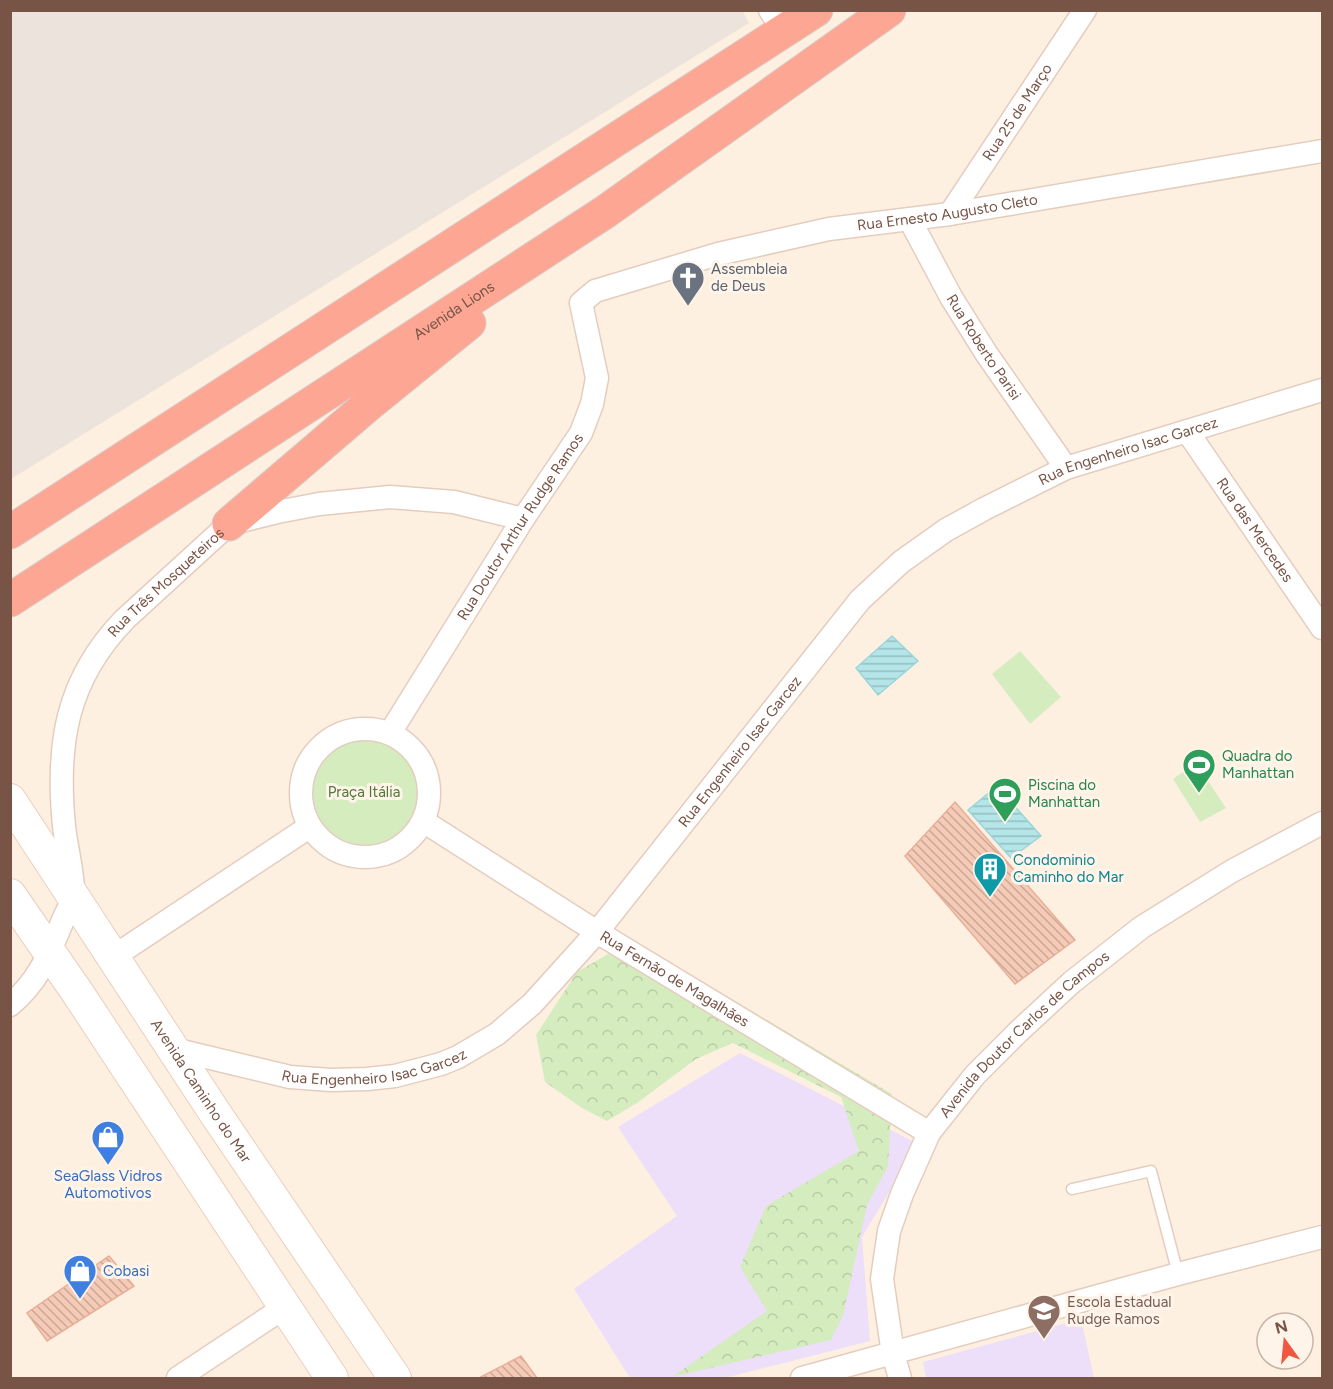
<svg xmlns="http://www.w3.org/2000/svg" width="1333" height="1389" viewBox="0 0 1333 1389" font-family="Figtree,sans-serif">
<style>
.industrial{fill:#ece3dd}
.education{fill:#eddefa}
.forest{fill:url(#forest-crowns)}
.park{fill:#d5ecbf}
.water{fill:url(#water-rules);stroke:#9ad6db;stroke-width:1.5}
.building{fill:url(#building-back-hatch);stroke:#e9af96;stroke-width:1.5}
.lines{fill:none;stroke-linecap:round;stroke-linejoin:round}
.lane-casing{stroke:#e4cdbf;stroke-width:13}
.street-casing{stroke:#e4cdbf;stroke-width:25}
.secondary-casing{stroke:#eacebc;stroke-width:34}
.highway-casing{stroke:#d9cfcb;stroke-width:35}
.lane{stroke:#fff;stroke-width:10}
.street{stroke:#fff;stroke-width:22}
.secondary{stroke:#fff;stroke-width:32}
.highway{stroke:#fca693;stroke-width:33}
.labels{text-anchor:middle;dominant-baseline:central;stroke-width:6;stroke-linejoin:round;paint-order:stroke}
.street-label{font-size:15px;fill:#775446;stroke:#fff4e9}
.worship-label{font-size:15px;fill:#5b616d;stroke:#fff4e9;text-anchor:start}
.leisure-label{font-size:15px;fill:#27864d;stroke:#fff4e9;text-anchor:start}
.park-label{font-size:15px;fill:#52783b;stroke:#fff4e9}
.culture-label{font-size:15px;fill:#0d838f;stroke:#fff4e9;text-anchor:start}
.shop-label{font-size:15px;fill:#366cbe;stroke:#fff4e9}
.education-label{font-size:15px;fill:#785e54;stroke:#fff4e9;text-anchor:start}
</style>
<defs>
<pattern id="forest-crowns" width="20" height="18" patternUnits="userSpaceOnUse" patternTransform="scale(1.5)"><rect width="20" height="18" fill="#d5ecbf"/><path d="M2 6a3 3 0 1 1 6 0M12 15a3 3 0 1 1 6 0" fill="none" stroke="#bacca6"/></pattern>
<pattern id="water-rules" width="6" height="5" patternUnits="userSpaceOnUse" patternTransform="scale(1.5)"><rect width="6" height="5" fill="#b4e5e8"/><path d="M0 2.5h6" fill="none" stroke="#97bcbe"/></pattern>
<pattern id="building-back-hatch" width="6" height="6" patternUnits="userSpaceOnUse" patternTransform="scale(1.5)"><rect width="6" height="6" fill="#f5cbb7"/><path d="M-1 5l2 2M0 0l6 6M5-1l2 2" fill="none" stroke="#cba797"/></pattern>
</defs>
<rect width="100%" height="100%" fill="#fef0e1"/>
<path class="industrial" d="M11,10H742L749,23L11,479Z"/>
<g class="education">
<path d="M740,1053L918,1144L862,1237L870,1341L725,1378H630L574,1289L677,1216L618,1127Z"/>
<path d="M1081,1319L1094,1378H926L923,1362Z"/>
</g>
<path class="forest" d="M632,940L892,1094L888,1166L867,1205L843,1316L831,1340L672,1377L767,1311L740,1267L766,1206L859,1151L841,1097L733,1043L696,1059L637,1103L607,1121L582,1108L545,1082L536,1035L577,972Z"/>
<g class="park">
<path d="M1020,651L1061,697L1030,724L992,674Z"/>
<circle cx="364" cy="793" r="54"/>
<path d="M1196,763L1226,808L1200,822L1173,779Z"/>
</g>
<g class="water">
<path d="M892,636L918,661L878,695L856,668Z"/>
<path d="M997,786L1041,836L1011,858L968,810Z"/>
</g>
<g class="building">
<path d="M955,802L1075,940L1015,984L905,856Z"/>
<path d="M109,1256L134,1286L47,1341L27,1313Z"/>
<path d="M521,1356L537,1378H479Z"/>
</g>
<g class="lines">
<g class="lane-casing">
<path id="lane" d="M1072,1189L1151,1171L1178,1274"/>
</g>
<g class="street-casing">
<g id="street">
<path d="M770,10L784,32"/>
<path id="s1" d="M950,214L1085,10"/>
<path id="s2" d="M910,220L951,297L986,353L1066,468"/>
<path id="s3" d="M1187,431L1322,628"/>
<circle cx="365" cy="793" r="64"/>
<path id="s4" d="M390,733L523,519L581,433L592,404L597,378L581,303L595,291L718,254L829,229L950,214L1322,151"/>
<path id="s5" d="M423,821L597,932L929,1133"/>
<path d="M113,957L309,827"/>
<path id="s6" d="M10,1005C39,981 49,954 63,920C66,913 72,903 73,895C74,875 66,847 64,826C56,744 66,680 125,619L229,524L277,512L319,504L390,497L454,502L523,519"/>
<path id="s7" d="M173,1049L290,1077L331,1080L367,1079L395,1076L441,1064L458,1057L497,1034L532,1004L597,932L860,600L901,562L946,530L984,509L1066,468L1322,390"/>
<path d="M178,1378L285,1307"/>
<path d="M802,1378L1178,1274L1322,1237"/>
<path id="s8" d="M900,1378L893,1354L882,1279L889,1231L902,1194L929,1133L975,1075L1018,1032L1072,982L1142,927L1232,871L1322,823"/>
</g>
</g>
<g class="secondary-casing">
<g id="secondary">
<path id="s9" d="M10,800L215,1113L395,1378"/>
<path d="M10,895L77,992L332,1378"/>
</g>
</g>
<g class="highway-casing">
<g id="highway">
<path d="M229,524L368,405L469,323"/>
<path d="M10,532L816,10"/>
<path id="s10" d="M10,600L605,212L889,10"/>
</g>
</g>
<use href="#lane" class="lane"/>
<use href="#street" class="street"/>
<use href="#secondary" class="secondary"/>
<use href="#highway" class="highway"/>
</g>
<defs>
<g id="church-pin" transform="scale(1.725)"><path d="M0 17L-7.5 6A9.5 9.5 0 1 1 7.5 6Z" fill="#6b7280" stroke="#fff4e9"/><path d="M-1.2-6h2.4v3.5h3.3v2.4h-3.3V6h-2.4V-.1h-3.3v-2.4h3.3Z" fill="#fff"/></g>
<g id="stadium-pin" transform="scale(1.725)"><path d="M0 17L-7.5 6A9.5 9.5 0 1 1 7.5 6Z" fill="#2e9e5b" stroke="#fff4e9"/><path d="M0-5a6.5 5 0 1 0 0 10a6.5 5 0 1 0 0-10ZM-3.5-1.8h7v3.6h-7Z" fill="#fff"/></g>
<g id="building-pin" transform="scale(1.725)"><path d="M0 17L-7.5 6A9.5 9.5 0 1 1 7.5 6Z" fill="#0f9aa8" stroke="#fff4e9"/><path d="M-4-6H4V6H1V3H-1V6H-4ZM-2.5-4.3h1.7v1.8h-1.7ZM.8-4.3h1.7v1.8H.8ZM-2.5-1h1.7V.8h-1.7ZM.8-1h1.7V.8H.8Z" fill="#fff"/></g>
<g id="shop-pin" transform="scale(1.725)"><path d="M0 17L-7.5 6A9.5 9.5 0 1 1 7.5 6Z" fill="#3f7fe0" stroke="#fff4e9"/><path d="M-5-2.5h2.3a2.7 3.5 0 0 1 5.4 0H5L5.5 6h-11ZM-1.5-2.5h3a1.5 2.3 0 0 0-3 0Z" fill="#fff"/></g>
<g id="school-pin" transform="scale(1.725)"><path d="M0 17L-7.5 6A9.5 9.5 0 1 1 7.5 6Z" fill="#8d6e63" stroke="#fff4e9"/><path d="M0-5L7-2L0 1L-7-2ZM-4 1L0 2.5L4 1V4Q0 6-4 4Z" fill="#fff"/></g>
</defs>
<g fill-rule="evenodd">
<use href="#church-pin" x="688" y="278"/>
<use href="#stadium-pin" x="1199" y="765"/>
<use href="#stadium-pin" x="1005" y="794"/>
<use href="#building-pin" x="990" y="869"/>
<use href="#shop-pin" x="108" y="1137"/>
<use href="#shop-pin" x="80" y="1271"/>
<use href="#school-pin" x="1044" y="1311"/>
</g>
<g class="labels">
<g class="street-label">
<text stroke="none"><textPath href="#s1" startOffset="122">Rua 25 de Março</textPath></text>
<text stroke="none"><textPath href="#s4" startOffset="870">Rua Ernesto Augusto Cleto</textPath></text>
<text stroke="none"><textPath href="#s10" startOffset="530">Avenida Lions</textPath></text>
<text stroke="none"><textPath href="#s2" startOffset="147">Rua Roberto Parisi</textPath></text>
<text stroke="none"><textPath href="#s7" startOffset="1214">Rua Engenheiro Isac Garcez</textPath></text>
<text stroke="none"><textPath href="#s4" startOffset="244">Rua Doutor Arthur Rudge Ramos</textPath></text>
<text stroke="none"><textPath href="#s3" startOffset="120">Rua das Mercedes</textPath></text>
<text stroke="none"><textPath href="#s6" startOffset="477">Rua Três Mosqueteiros</textPath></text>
<text stroke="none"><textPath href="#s7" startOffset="710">Rua Engenheiro Isac Garcez</textPath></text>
<text stroke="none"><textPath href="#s5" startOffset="297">Rua Fernão de Magalhães</textPath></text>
<text stroke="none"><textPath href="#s8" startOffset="393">Avenida Doutor Carlos de Campos</textPath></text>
<text stroke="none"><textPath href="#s7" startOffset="206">Rua Engenheiro Isac Garcez</textPath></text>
<text stroke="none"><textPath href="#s9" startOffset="348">Avenida Caminho do Mar</textPath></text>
</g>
<g class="worship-label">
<text x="711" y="269">Assembleia<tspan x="711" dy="17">de Deus</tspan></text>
</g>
<g class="leisure-label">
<text x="1222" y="756">Quadra do<tspan x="1222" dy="17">Manhattan</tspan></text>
<text x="1028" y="785">Piscina do<tspan x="1028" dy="17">Manhattan</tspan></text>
</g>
<g class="park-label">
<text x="364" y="792">Praça Itália</text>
</g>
<g class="culture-label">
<text x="1013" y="860">Condominio<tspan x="1013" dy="17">Caminho do Mar</tspan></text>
</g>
<g class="shop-label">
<text x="108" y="1176">SeaGlass Vidros<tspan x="108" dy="17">Automotivos</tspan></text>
<text x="103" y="1271" text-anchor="start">Cobasi</text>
</g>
<g class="education-label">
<text x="1067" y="1302">Escola Estadual<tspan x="1067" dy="17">Rudge Ramos</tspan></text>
</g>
</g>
<rect width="1333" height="1389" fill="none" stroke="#775446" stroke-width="24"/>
<g transform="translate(1285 1341) rotate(345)"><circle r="28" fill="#fff4e9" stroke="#c9b4a8" stroke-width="1.5"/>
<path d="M0-4.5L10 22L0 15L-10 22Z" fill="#f0573e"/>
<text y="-9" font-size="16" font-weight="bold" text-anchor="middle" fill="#775446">N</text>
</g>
</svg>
